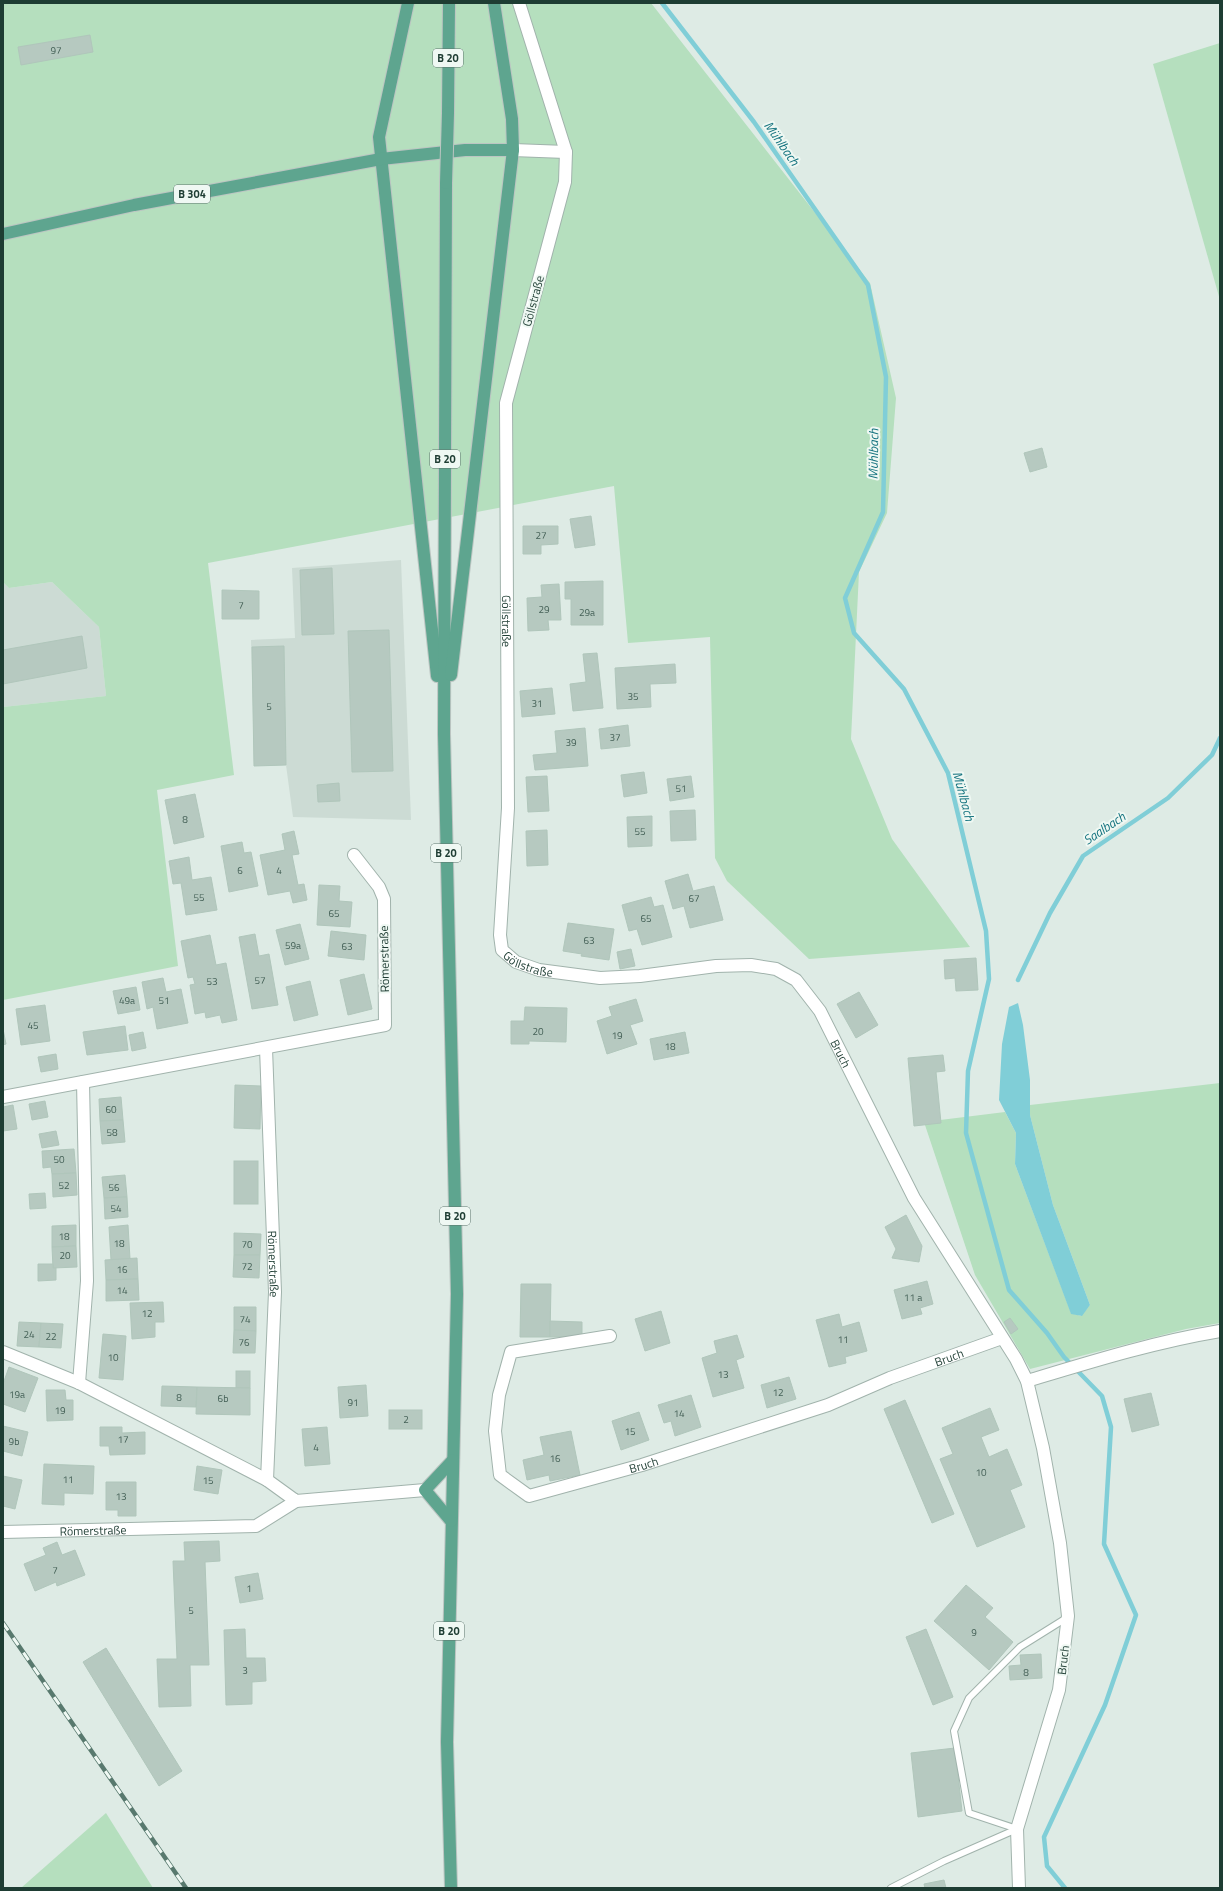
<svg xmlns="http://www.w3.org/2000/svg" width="1223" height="1891" viewBox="0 0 1223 1891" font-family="'Titillium Web',sans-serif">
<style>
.built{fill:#ccdbd4}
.green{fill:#b5dfbe}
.water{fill:#80ced7}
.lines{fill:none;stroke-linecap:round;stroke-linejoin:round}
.stream{stroke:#80ced7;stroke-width:4.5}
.building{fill:#b6c9c0;stroke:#b0c6bb}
.lane-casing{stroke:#a1b3ac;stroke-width:8}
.street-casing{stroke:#a1b3ac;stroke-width:14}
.primary-casing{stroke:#bcc5c2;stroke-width:14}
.lane{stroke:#fff;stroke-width:6}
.street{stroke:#fff;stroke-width:12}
.primary{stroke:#5ea58f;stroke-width:12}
.rail-casing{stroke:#58796e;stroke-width:4.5}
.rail{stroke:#eff8f3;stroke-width:3;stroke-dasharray:9;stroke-linecap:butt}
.primary-bridge-casing{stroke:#bcc5c2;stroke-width:14;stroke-linecap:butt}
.primary-bridge{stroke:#5ea58f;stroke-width:12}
.labels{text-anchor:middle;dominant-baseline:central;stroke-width:4;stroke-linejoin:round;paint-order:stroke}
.number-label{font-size:10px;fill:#446056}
.shield{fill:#eff8f3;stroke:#5d756d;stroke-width:1}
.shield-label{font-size:11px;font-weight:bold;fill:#1e3d33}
.street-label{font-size:12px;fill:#1e3d33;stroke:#eff8f3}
.water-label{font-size:13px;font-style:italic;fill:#13727e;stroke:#eff8f3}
</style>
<rect width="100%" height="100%" fill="#deebe5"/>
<g class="built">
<path d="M401,560L411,820L293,817L286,765L254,766L251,640L295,638L292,568Z"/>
<path d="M3,582L9,588L52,582L99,627L106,696L3,707Z"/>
</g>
<g class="green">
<path d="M3,3H651L870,283L896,398L887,513L859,572L851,739L892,839L970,947L809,959L727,881L715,858L710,637L628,643L614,486L208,563L234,775L157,790L178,966L3,1000V707L106,696L99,627L52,582L9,588L3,582Z"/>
<path d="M1220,43V300L1153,64Z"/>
<path d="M1220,1083V1323L1186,1329L1030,1369L975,1275L924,1122L1005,1112L1016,1133L1015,1164L1071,1313L1081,1316L1090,1305L1053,1205L1030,1115V1105Z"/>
<path d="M106,1813L153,1888H21Z"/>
</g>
<path class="water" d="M1018,1003L1023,1025L1030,1080V1115L1053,1205L1090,1305L1082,1316L1071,1314L1015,1164L1016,1133L999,1100L1002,1044L1009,1007Z"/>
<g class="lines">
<g class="stream">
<path d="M662,3L754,122L868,285L886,377L883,512L845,598L854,633L904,689L948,773L986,931L989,979L968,1071L966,1133L1009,1290L1047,1333L1064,1357L1102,1396L1111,1427L1104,1544L1136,1615L1105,1705L1044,1837L1047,1866L1065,1888"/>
<path d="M1018,980L1050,913L1083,856L1168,798L1212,755L1220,738"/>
</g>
</g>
<g class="building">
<path d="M90,35L93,52L21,65L18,47Z"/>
<path d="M1042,448L1047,467L1030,472L1024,453Z"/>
<path d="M591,516L595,545L575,548L570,519Z"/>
<path d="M523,526H558V544L541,545V554H523Z"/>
<path d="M332,568L334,634L302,635L300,570Z"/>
<path d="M603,581V625H571V599H565V582Z"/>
<path d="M559,584L561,620H548L549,630L528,631L527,598L542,597L541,585Z"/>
<path d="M222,590L259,591V619H222Z"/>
<path d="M389,630L393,771L352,772L348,631Z"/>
<path d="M82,636L87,668L3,684V650Z"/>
<path d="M284,646L286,765L254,766L252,647Z"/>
<path d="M597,653L603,708L573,711L570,684L586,682L583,654Z"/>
<path d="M675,664L676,683L650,684L651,707L617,709L615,668Z"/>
<path d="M552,688L555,714L522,717L520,691Z"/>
<path d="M628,725L630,746L601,749L599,729Z"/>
<path d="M585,728L588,766L535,770L533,755L557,753L555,731Z"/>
<path d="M644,772L647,793L624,797L621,775Z"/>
<path d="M547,776L549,811L528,812L526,777Z"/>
<path d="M691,776L694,797L670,801L667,779Z"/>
<path d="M339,783L340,801L318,802L317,785Z"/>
<path d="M195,794L204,837L174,844L165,800Z"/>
<path d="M695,810L696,840L671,841L670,811Z"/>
<path d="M652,816V846L628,847L627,817Z"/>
<path d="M547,830L548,865L527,866L526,831Z"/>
<path d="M294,831L299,854L292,855L298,885L304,884L307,900L293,903L290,891L268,895L260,855L285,850L282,834Z"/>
<path d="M242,842L244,853L251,852L258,886L229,892L221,846Z"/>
<path d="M189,857L192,880L211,877L217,910L186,915L181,883L173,884L169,861Z"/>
<path d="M688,874L693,891L714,886L723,920L690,928L684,906L673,909L665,881Z"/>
<path d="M319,885L340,886L339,901L352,902L350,927L317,925Z"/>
<path d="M651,897L654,907L663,905L672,937L642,945L637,929L629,931L622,905Z"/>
<path d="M568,923L614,929L609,960L581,956L582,954L563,951Z"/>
<path d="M300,924L309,959L285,965L276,930Z"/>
<path d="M331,931L366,935L364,960L328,956Z"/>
<path d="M255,934L259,956L269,954L278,1005L252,1009L239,937Z"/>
<path d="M210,935L216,965L226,963L237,1020L222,1023L220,1015L206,1018L205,1012L195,1014L190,985L195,984L193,977L188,978L181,941Z"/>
<path d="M631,949L635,966L620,969L617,952Z"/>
<path d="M976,958L978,990L956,991L955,978L945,979L944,960Z"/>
<path d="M364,974L372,1009L348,1015L340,980Z"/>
<path d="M163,978L166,992L181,989L188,1023L157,1029L153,1007L147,1009L142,982Z"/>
<path d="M310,981L318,1015L294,1021L286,987Z"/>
<path d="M136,987L140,1010L118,1014L113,991Z"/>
<path d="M859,992L878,1025L856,1038L837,1004Z"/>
<path d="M636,999L643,1021L630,1025L637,1044L607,1054L597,1021L612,1016L609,1007Z"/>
<path d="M45,1005L50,1041L21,1045L16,1009Z"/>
<path d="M525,1007L567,1008L566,1042L529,1041V1044H511V1021H524Z"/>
<path d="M125,1026L128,1050L87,1055L83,1032Z"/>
<path d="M3,1029L6,1044L3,1045Z"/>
<path d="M143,1032L146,1048L132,1051L129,1035Z"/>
<path d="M685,1032L689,1053L654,1060L650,1039Z"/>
<path d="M56,1054L58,1069L41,1072L38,1057Z"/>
<path d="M943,1055L945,1071L936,1072L941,1123L914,1126L908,1058Z"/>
<path d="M235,1085L261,1086L260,1129L234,1128Z"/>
<path d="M121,1097L123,1120L100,1121L99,1099Z"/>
<path d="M45,1101L48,1117L32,1120L29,1104Z"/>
<path d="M13,1105L17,1129L3,1131V1107Z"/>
<path d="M123,1120L125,1142L102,1144L100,1121Z"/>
<path d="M56,1131L59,1145L42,1148L39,1134Z"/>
<path d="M74,1149L76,1173L52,1174L51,1167L43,1168L42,1151Z"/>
<rect x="234" y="1161" width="24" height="43"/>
<path d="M76,1173L77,1195L53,1197L52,1174Z"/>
<path d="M125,1175L127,1197L104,1198L102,1177Z"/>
<path d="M45,1193L46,1208L30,1209L29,1194Z"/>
<path d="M127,1197L128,1217L105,1219L104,1198Z"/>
<path d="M906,1215L922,1246L919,1262L892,1258L896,1249L885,1227Z"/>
<path d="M76,1225V1246L52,1247V1226Z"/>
<path d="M128,1225L130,1259L111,1260L109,1227Z"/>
<path d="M234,1233L261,1234L260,1255H234Z"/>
<path d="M76,1246L77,1267L53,1268L52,1247Z"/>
<path d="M234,1255H260L259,1278L233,1277Z"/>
<path d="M137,1258L138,1279L106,1280L105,1260Z"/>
<path d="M38,1264H53V1268H56V1280L38,1281Z"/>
<path d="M138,1279L139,1300L106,1301V1280Z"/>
<path d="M927,1281L933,1304L920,1308L922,1314L902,1319L894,1290Z"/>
<path d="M521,1284H551L550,1337H520Z"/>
<path d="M163,1302L164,1322H155V1337L132,1339L130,1303Z"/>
<path d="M234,1307H256V1331L234,1330Z"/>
<path d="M661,1311L670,1343L645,1351L635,1319Z"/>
<path d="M839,1314L842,1327L859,1322L867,1351L845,1357L846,1363L829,1367L816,1320Z"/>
<path d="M1010,1318L1018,1329L1011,1334L1004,1322Z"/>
<path d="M550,1321L582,1322V1337H550Z"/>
<path d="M19,1322L41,1323L39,1347L17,1346Z"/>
<path d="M41,1323L63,1324L61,1348L39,1347Z"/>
<path d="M234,1330L256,1331L255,1353H233Z"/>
<path d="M103,1334L126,1336L123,1380L99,1378Z"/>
<path d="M737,1335L744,1357L736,1360L744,1388L713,1397L702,1358L717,1353L714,1341Z"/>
<path d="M9,1367L38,1378L25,1412L3,1404V1384Z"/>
<rect x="236" y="1371" width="14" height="17"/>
<path d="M789,1377L796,1399L767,1408L761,1385Z"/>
<path d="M366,1385L368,1416L340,1418L338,1387Z"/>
<path d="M162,1386L197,1387L196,1407L161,1406Z"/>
<path d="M197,1387L250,1388V1415L196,1414Z"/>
<path d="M46,1390H65L66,1400H73V1420L47,1421Z"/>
<path d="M1151,1393L1159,1425L1132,1432L1124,1399Z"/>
<path d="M691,1395L701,1427L675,1436L671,1421L664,1423L658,1405Z"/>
<path d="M905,1400L954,1514L932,1523L884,1409Z"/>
<path d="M990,1408L999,1430L981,1437L989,1457L1007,1449L1022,1485L1010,1490L1025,1527L977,1547L940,1459L953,1454L942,1428Z"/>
<rect x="389" y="1410" width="33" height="19"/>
<path d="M639,1412L649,1440L621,1450L612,1421Z"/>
<path d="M3,1426L28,1432L22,1456L3,1451Z"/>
<path d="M100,1427H122V1433L145,1432V1454L110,1455L109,1446H100Z"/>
<path d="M327,1427L330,1464L305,1466L302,1429Z"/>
<path d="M571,1431L580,1475L550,1481L549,1475L527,1480L523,1460L544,1455L540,1437Z"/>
<path d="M44,1464L94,1466L93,1494L64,1493V1505L42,1504Z"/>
<path d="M197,1466L222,1470L218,1494L194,1490Z"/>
<path d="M3,1476L22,1480L15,1509L3,1506Z"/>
<path d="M106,1482H136V1516H118V1510H106Z"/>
<path d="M219,1541L220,1561L205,1562L209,1665H190L191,1706L159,1707L157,1659H177L173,1561H185L184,1542Z"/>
<path d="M57,1542L62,1555L75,1550L85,1575L57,1586L56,1582L35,1591L24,1564L46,1555L43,1548Z"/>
<path d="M258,1573L263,1599L240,1603L235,1577Z"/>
<path d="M966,1585L993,1608L985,1617L1013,1642L989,1670L934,1621Z"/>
<path d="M245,1629L246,1658H265L266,1681L252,1682V1704L226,1705L224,1630Z"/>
<path d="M926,1629L953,1697L933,1705L906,1637Z"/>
<path d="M106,1648L182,1771L159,1786L83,1662Z"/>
<path d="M1041,1654L1042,1678L1010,1680L1009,1666L1021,1665L1020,1655Z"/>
<path d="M955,1748L962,1811L918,1817L911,1753Z"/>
<path d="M944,1880L946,1888H925L924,1884Z"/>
</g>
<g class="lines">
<g class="lane-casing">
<g id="lane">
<path d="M1017,1829L969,1813L954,1731L969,1698L1020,1647L1068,1617"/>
<path d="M891,1888L944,1861L1017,1829"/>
</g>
</g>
<g class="street-casing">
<g id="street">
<path id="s1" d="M519,3L566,152L565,182L506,403L508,808L500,935L502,950L516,962L539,970L600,978L640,976L716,966L751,965L776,969L796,980L820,1011L914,1198L1016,1359L1027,1381L1043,1448L1060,1543L1068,1616L1059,1690L1017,1829L1019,1888"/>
<path d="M513,150L566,152"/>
<path id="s2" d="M266,1048L275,1292L267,1480"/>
<path d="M3,1097L385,1025L384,899L379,887L354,855"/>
<path id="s3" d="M610,1336L511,1352L499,1395L495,1431L500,1475L529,1496L642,1465L828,1405L890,1378L1002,1338"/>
<path d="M3,1352L79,1383L267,1480L296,1501L425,1490"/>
<path d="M1027,1381C1090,1362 1154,1342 1220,1331"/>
<path d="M79,1383L87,1281L83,1082"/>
<path id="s4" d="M3,1532L256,1526L296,1501"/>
</g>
</g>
<g class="primary-casing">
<g id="primary">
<path d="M408,3L379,137L437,676"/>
<path d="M448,113L449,3"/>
<path d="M446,183L444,734L457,1294L447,1742L451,1888"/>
<path d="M3,234L134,205L381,159L465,150H513"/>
<path d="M451,675L513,150L512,119L494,3"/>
<path d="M451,1521L425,1490L453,1460"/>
</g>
</g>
<use href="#lane" class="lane"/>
<use href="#street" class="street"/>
<use href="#primary" class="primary"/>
<g class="rail-casing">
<path id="rail" d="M3,1623L186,1888"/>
</g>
<use href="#rail" class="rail"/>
<g class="primary-bridge-casing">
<path id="primary-bridge" d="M446,183L448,113"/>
</g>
<use href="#primary-bridge" class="primary-bridge"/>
</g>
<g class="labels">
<g class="number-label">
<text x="56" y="50">97</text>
<text x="541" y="535">27</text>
<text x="241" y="605">7</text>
<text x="544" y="609">29</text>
<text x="587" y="612">29a</text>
<text x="633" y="696">35</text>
<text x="537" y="703">31</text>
<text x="269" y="706">5</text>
<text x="615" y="737">37</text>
<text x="571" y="742">39</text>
<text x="681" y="788">51</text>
<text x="185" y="819">8</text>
<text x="640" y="831">55</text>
<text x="240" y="870">6</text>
<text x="279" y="870">4</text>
<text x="199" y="897">55</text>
<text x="694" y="898">67</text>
<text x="334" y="913">65</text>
<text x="646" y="918">65</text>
<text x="589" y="940">63</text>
<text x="293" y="945">59a</text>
<text x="347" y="946">63</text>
<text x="260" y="980">57</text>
<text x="212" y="981">53</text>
<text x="127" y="1000">49a</text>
<text x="164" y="1000">51</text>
<text x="33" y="1025">45</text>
<text x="538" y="1031">20</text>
<text x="617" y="1035">19</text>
<text x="670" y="1046">18</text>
<text x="111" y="1109">60</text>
<text x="112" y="1132">58</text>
<text x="59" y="1159">50</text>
<text x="64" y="1185">52</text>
<text x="114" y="1187">56</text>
<text x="116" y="1208">54</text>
<text x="64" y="1236">18</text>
<text x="119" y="1243">18</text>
<text x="247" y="1244">70</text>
<text x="65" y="1255">20</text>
<text x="247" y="1266">72</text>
<text x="122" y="1269">16</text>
<text x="122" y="1290">14</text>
<text x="913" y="1297">11 a</text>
<text x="147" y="1313">12</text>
<text x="245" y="1319">74</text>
<text x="29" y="1334">24</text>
<text x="51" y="1336">22</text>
<text x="843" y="1339">11</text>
<text x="244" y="1342">76</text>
<text x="113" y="1357">10</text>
<text x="723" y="1374">13</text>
<text x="778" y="1392">12</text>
<text x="17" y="1394">19a</text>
<text x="179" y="1397">8</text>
<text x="223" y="1398">6b</text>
<text x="353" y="1402">91</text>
<text x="60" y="1410">19</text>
<text x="679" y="1413">14</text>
<text x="406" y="1419">2</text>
<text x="630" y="1431">15</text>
<text x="123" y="1439">17</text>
<text x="14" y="1441">9b</text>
<text x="316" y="1447">4</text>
<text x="555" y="1458">16</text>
<text x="981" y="1472">10</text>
<text x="68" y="1479">11</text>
<text x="208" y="1480">15</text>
<text x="121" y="1496">13</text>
<text x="55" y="1570">7</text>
<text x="249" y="1588">1</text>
<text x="191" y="1610">5</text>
<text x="974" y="1632">9</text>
<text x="245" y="1670">3</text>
<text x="1026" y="1672">8</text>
</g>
<g class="shield">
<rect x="433" y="49" width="30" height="18" rx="3"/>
<rect x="174" y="185" width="36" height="18" rx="3"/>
<rect x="430" y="450" width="30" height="18" rx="3"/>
<rect x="431" y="844" width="30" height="18" rx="3"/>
<rect x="440" y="1207" width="30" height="18" rx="3"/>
<rect x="434" y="1622" width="30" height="18" rx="3"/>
</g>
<g class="shield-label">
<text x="448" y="58">B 20</text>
<text x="192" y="194">B 304</text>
<text x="445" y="459">B 20</text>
<text x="446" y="853">B 20</text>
<text x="455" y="1216">B 20</text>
<text x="449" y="1631">B 20</text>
</g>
<g class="street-label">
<text transform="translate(533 301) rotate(-75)">Göllstraße</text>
<text stroke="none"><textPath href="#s1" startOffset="633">Göllstraße</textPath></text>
<text transform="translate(384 959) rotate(-91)">Römerstraße</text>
<text stroke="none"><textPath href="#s1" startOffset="993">Göllstraße</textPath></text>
<text stroke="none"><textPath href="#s1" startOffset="1353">Bruch</textPath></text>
<text stroke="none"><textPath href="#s2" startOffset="216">Römerstraße</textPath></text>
<text stroke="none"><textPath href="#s3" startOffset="704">Bruch</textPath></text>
<text stroke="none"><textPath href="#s3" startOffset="380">Bruch</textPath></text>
<text stroke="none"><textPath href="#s4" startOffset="90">Römerstraße</textPath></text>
<text transform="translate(1063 1660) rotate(-83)">Bruch</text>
</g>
<g class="water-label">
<text transform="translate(782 143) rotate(55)">Mühlbach</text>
<text transform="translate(873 454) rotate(-89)">Mühlbach</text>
<text transform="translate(964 796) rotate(75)">Mühlbach</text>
<text transform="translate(1104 828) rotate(-34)">Saalbach</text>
</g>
</g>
<rect width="1223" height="1891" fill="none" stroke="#1e3d33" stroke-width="8"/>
</svg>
